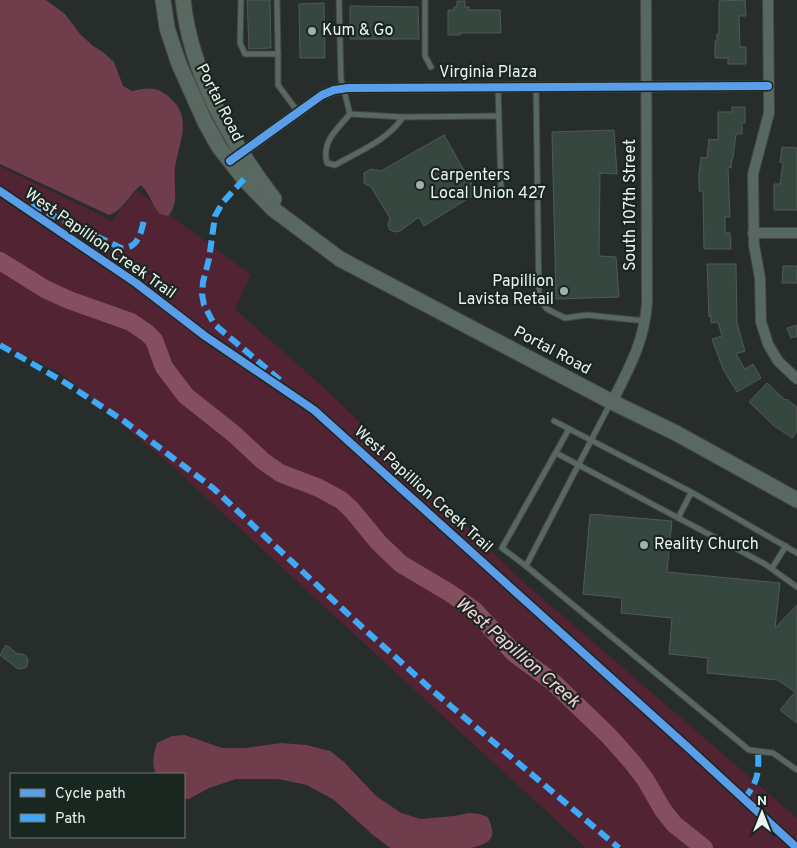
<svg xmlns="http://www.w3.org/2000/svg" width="797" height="848" viewBox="0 0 797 848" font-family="Overpass,sans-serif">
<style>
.green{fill:#522333}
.forest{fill:#703d4d}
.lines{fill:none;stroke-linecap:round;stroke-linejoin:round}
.river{stroke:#864f5f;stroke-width:18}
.building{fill:#364740;stroke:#525855}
.lane-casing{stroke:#434845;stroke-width:7}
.street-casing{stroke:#434845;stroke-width:12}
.secondary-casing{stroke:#434845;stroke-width:17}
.lane{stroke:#586760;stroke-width:5}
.street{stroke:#586760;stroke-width:10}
.secondary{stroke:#596961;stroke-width:15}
.quiet{stroke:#3fa9f5;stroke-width:6;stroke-dasharray:12 6;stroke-linecap:butt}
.cycleway-casing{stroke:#1a2620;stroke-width:11}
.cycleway{stroke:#5a9eea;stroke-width:8}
.poi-dot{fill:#a6aea9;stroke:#1a2620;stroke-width:2}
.labels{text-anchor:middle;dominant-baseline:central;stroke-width:4.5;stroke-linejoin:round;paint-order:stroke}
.poi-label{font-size:16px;fill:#ebf3ee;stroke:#1a2620;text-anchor:start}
.street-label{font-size:16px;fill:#ebf3ee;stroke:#1a2620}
.water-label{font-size:18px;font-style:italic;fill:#f7d0da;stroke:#1a2620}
</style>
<rect width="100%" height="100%" fill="#272d2a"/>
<path class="green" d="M0,166L112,221L136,190L251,275L235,309L333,396L519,578L797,818V848H586L173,467L59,372L0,344Z"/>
<g class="forest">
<path d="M0,0H46L65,14L80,34L93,46L103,52L114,62L123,86L132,91C147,88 155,86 168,96C194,117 179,141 175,168C173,183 180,205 168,216L160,214C152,205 150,194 141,185C129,194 124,210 109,215L0,164Z"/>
<path d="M185,735L222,748H246L281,743L306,745L330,751L344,762L376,796L401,813L421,819L454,816L469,813L479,814L488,817C497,838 492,843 471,848H390L373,835L334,800L307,785L278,779H236L209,788L189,799H184V774H156C151,764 154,753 157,743L172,736Z"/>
</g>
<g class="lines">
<path class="river" d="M0,261L45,289L69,300L131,322L147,333L154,340L164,367L186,396L234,434L263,461L280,473L319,488L341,500L351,509L379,543L401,564L450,593L474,610L515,654L553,682L609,736L632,762L645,779L663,810L674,824L704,848"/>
</g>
<g class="building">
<path d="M247,0H270L271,48L249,49Z"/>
<path d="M745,0L746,16H739L740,47H746V64H728V58H715V41H717V34H719V1Z"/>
<path d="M457,1H465V7H469V10H500L501,33H460V35H448V10H454V7H457Z"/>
<path d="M324,3L325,58H300L299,4Z"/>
<path d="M350,6L418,7L419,39H350Z"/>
<path d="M732,107H745V123H742V134H736L733,158H732L731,168L728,167L730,217H725V233H730L731,249H704L703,191H699V174L701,157L707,158L709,139L718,140V112H732Z"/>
<path d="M614,130L617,174L600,173L599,256L616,257L619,297L556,299L552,132Z"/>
<path d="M444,135L477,193L424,226L419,217L400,231L395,232L390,230L388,225L390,218L371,187L364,183V173L371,169L381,171Z"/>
<path d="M782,147L797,148V210H774V184H780L783,163L780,162Z"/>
<path d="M707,264H736L737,323L745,351L736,354L745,369L753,364L761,378L737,392L723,369L712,339L722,336L718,322L711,323V316L709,317Z"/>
<path d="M783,266H797V283H782Z"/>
<path d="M797,325V336L791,338L787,328Z"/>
<path d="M767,383L785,400L786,399L797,407V431L792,438L773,425L749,402Z"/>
<path d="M590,514L672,521L667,572L780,583L775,628L797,605V723L780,710L795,692L778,680L707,673L708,658L669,654L672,618L621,613L622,598L583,594Z"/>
<path d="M6,645L18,654H23L26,656L28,660L27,666L25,668L18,669L0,655Z"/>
</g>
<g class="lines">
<g class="lane-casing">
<g id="lane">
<path d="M241,0L240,43L245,54H278V85L298,112"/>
<path d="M277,0L278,54"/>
<path d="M339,0L341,79L350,114L403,117L498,116"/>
<path d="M425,0V56L431,67"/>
<path d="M498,87L501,188"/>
<path d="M536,87L539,299L547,309L565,318L587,315L646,321"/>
<path d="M350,114C337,129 321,142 327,163L335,165C358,152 388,140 403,117"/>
<path d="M611,402L526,566L749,750L773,753L797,770"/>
<path d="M554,421L693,493L797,553"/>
<path d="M556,453L765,564L797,587"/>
<path d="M678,518L691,493"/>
<path d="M526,566L502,548L569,429"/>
<path d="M772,568L786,546"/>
</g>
</g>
<g class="street-casing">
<g id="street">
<path d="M768,0L769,113L753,174L754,245L760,278L761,322L768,344L778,361L797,379"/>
<path d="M237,156L322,95L334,90L348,88L768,86"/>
<path d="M753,233H797"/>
<path d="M612,402C629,368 644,343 647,303L646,0"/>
</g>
</g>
<g class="secondary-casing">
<g id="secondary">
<path d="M163,0L167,28L179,64L205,122L219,147L244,179L273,209L340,259L612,402L676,433L797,500"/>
<path d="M183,0C191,74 230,141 274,199"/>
</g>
</g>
<use href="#lane" class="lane"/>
<use href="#street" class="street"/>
<use href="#secondary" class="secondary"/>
<g class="quiet">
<path d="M244,179L223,202L215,216L209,259L203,282L202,294L204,305L214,324L280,380"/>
<path d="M31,205L121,248C138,249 141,233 144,220"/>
<path d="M0,345L64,382L124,421L213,488L363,628L433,691L619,848"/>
<path d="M744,799C758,782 759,773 758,752"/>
</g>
<g class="cycleway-casing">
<g id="cycleway">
<path d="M230,161L322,95L334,90L348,88L768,86"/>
<path d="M0,191L136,283L205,336L314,410L693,752L797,848"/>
</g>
</g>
<use href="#cycleway" class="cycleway"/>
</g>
<g class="poi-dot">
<circle cx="312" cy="31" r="5"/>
<circle cx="420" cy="185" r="5"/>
<circle cx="564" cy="291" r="5"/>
<circle cx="644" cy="545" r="5"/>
</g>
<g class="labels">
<g class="poi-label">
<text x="322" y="31">Kum &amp; Go</text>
<text x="430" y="176">Carpenters<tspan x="430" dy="18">Local Union 427</tspan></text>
<text x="554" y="282" text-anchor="end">Papillion<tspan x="554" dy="18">Lavista Retail</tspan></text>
<text x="654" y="545">Reality Church</text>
</g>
<g class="street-label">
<text x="488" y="73">Virginia Plaza</text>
<text transform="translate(219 103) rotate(63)">Portal Road</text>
<text transform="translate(631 205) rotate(-90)">South 107th Street</text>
<text transform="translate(100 244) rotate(35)">West Papillion Creek Trail</text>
<text transform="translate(552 351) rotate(28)">Portal Road</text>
<text transform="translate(423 490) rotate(42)">West Papillion Creek Trail</text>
</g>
<g class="water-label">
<text transform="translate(517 653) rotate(41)">West Papillion Creek</text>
</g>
</g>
<rect x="10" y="773" width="175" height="65" fill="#1a2620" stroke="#6e7872"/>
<rect x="20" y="789" width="25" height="8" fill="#5a9eea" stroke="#6e7872"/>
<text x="55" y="798" font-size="15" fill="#ebf3ee">Cycle path</text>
<rect x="20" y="814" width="25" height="8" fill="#3fa9f5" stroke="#6e7872"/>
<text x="55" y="823" font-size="15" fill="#ebf3ee">Path</text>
<g transform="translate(762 813)" stroke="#1a2620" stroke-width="4" paint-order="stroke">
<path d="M0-4L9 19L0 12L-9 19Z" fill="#ebf3ee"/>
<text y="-8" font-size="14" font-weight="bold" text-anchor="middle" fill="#ebf3ee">N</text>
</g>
</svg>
